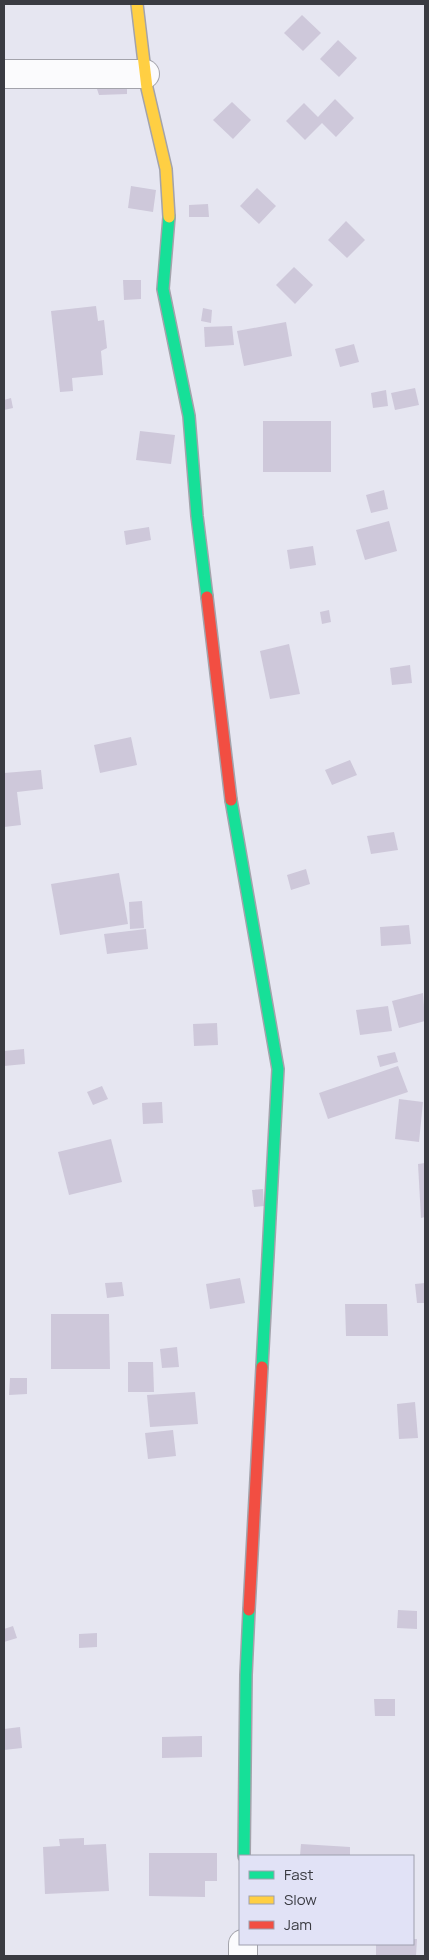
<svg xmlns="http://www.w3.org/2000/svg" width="429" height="1960" viewBox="0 0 429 1960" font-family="Manrope,sans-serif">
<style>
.building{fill:#cec8da}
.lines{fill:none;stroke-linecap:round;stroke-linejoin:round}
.street-casing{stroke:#a3a3ab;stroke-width:30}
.fast-casing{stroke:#a3a3ab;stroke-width:14}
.slow-casing{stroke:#a3a3ab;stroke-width:14}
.jam-casing{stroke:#a3a3ab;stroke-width:14}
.street{stroke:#fbfbfd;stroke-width:28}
.fast{stroke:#16e098;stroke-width:11}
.slow{stroke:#ffcf43;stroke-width:11}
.jam{stroke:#f24e42;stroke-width:11}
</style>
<rect width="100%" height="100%" fill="#e6e6f1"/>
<g class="building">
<path d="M302,15L321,33L303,51L284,33Z"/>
<path d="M338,40L357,58L339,77L320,59Z"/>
<path d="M127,79V94L99,95L94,80Z"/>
<path d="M335,99L354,118L336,137L322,123L305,140L286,121L304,103L318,117Z"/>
<path d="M232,102L251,120L233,139L213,120Z"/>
<path d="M131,186L156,190L153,212L128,208Z"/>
<path d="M257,188L276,206L259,224L240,206Z"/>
<path d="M208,204L209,217H189V205Z"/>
<path d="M346,221L365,240L347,258L328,240Z"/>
<path d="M294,267L313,285L295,304L276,285Z"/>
<path d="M123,280H141V299L124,300Z"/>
<path d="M96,306L98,321L104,320L107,348L101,351L103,375L72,378L73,391L60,392L51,311Z"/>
<path d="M203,308L212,310L211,323L201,321Z"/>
<path d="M286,322L292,356L244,366L237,331Z"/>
<path d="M232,326L234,345L205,347L204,327Z"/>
<path d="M354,344L359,362L340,367L335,349Z"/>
<path d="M415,388L419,405L395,410L391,393Z"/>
<path d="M386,390L388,406L373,408L371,393Z"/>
<path d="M11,398L13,408L4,410V400Z"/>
<rect x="263" y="421" width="68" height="51"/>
<path d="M140,431L175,435L171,464L136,460Z"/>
<path d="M384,490L388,509L371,513L366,495Z"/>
<path d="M389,521L397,551L365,560L356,530Z"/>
<path d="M149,527L151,540L126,545L124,531Z"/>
<path d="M313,546L316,565L290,569L287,550Z"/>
<path d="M329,610L331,622L322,624L320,612Z"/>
<path d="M289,644L300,694L270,699L260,651Z"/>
<path d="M410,665L412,683L392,685L390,668Z"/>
<path d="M131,737L137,765L100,773L94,745Z"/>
<path d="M350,760L357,775L332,785L325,770Z"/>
<path d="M41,770L43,789L17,792L21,825L4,827V773Z"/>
<path d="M394,832L398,850L371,854L367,836Z"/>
<path d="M306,869L310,884L291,890L287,875Z"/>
<path d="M119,873L128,924L60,935L51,884Z"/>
<path d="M142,901L144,928L130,929L129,902Z"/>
<path d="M409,925L411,944L381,946L380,927Z"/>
<path d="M146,929L148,949L107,954L104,934Z"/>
<path d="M423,993L425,1021L399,1028L392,1001Z"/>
<path d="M388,1006L392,1031L360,1035L356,1010Z"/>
<path d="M217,1023L218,1045L194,1046L193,1024Z"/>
<path d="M24,1049L25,1064L4,1066V1051Z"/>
<path d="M395,1052L398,1062L380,1067L377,1056Z"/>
<path d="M398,1066L408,1092L328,1119L319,1093Z"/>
<path d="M102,1086L108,1099L93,1105L87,1092Z"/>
<path d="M399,1099L423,1102L419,1142L395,1139Z"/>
<path d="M162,1102L163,1123L143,1124L142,1103Z"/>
<path d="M111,1139L122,1182L69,1195L58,1152Z"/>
<path d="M425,1163V1217L421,1218L418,1164Z"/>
<path d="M263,1189L264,1206L254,1207L252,1190Z"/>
<path d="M240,1278L245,1303L210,1309L206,1284Z"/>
<path d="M122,1282L124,1296L107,1298L105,1283Z"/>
<path d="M425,1283V1303H417L415,1284Z"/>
<path d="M345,1304H387L388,1336H346Z"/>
<path d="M51,1314H109L110,1369H51Z"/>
<path d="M177,1347L179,1367L162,1368L160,1349Z"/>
<path d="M128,1362H153L154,1392H128Z"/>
<path d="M10,1378H27V1394L9,1395Z"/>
<path d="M195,1392L198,1424L150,1427L147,1395Z"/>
<path d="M415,1402L418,1438L399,1439L397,1404Z"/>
<path d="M173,1430L176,1456L148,1459L145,1433Z"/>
<path d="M398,1610L417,1611V1629L397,1628Z"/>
<path d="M13,1626L17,1638L4,1642V1629Z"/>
<path d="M97,1633V1647L79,1648V1634Z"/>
<path d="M374,1699H395V1716H375Z"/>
<path d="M20,1727L22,1748L4,1750V1729Z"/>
<path d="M202,1736V1757L162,1758V1737Z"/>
<path d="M84,1838V1845L106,1844L109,1891L45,1894L43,1847L60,1846L59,1839Z"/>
<path d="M301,1844L350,1847V1856H300Z"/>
<path d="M149,1853H217V1881H205V1897L149,1896Z"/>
<path d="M413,1939H417L416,1956L376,1955V1944H413Z"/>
</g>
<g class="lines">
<g class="street-casing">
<g id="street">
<path d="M4,74H145"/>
<path d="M243,1956V1944"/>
</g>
</g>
<g class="fast-casing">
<g id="fast">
<path d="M169,217L163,289L189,416L197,516L207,597"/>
<path d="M231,800L278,1069L262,1367"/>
<path d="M244,1856L246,1675L249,1610"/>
</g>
</g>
<g class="slow-casing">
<path id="slow" d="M137,4L147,88L166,169L169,217"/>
</g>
<g class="jam-casing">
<g id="jam">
<path d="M207,597L231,800"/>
<path d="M249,1610L262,1367"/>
</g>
</g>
<use href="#street" class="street"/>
<use href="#fast" class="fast"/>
<use href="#slow" class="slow"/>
<use href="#jam" class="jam"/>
</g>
<rect width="429" height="1960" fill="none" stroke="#3a3b42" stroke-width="10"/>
<rect x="239" y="1855" width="175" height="90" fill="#e1e2f6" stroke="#9e9fae"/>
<rect x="249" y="1871" width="25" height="8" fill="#16e098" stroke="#9e9fae"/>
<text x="284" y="1880" font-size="15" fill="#3a3b42">Fast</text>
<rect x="249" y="1896" width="25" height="8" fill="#ffcf43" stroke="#9e9fae"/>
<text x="284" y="1905" font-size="15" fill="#3a3b42">Slow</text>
<rect x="249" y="1921" width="25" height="8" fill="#f24e42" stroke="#9e9fae"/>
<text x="284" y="1930" font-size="15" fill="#3a3b42">Jam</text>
</svg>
